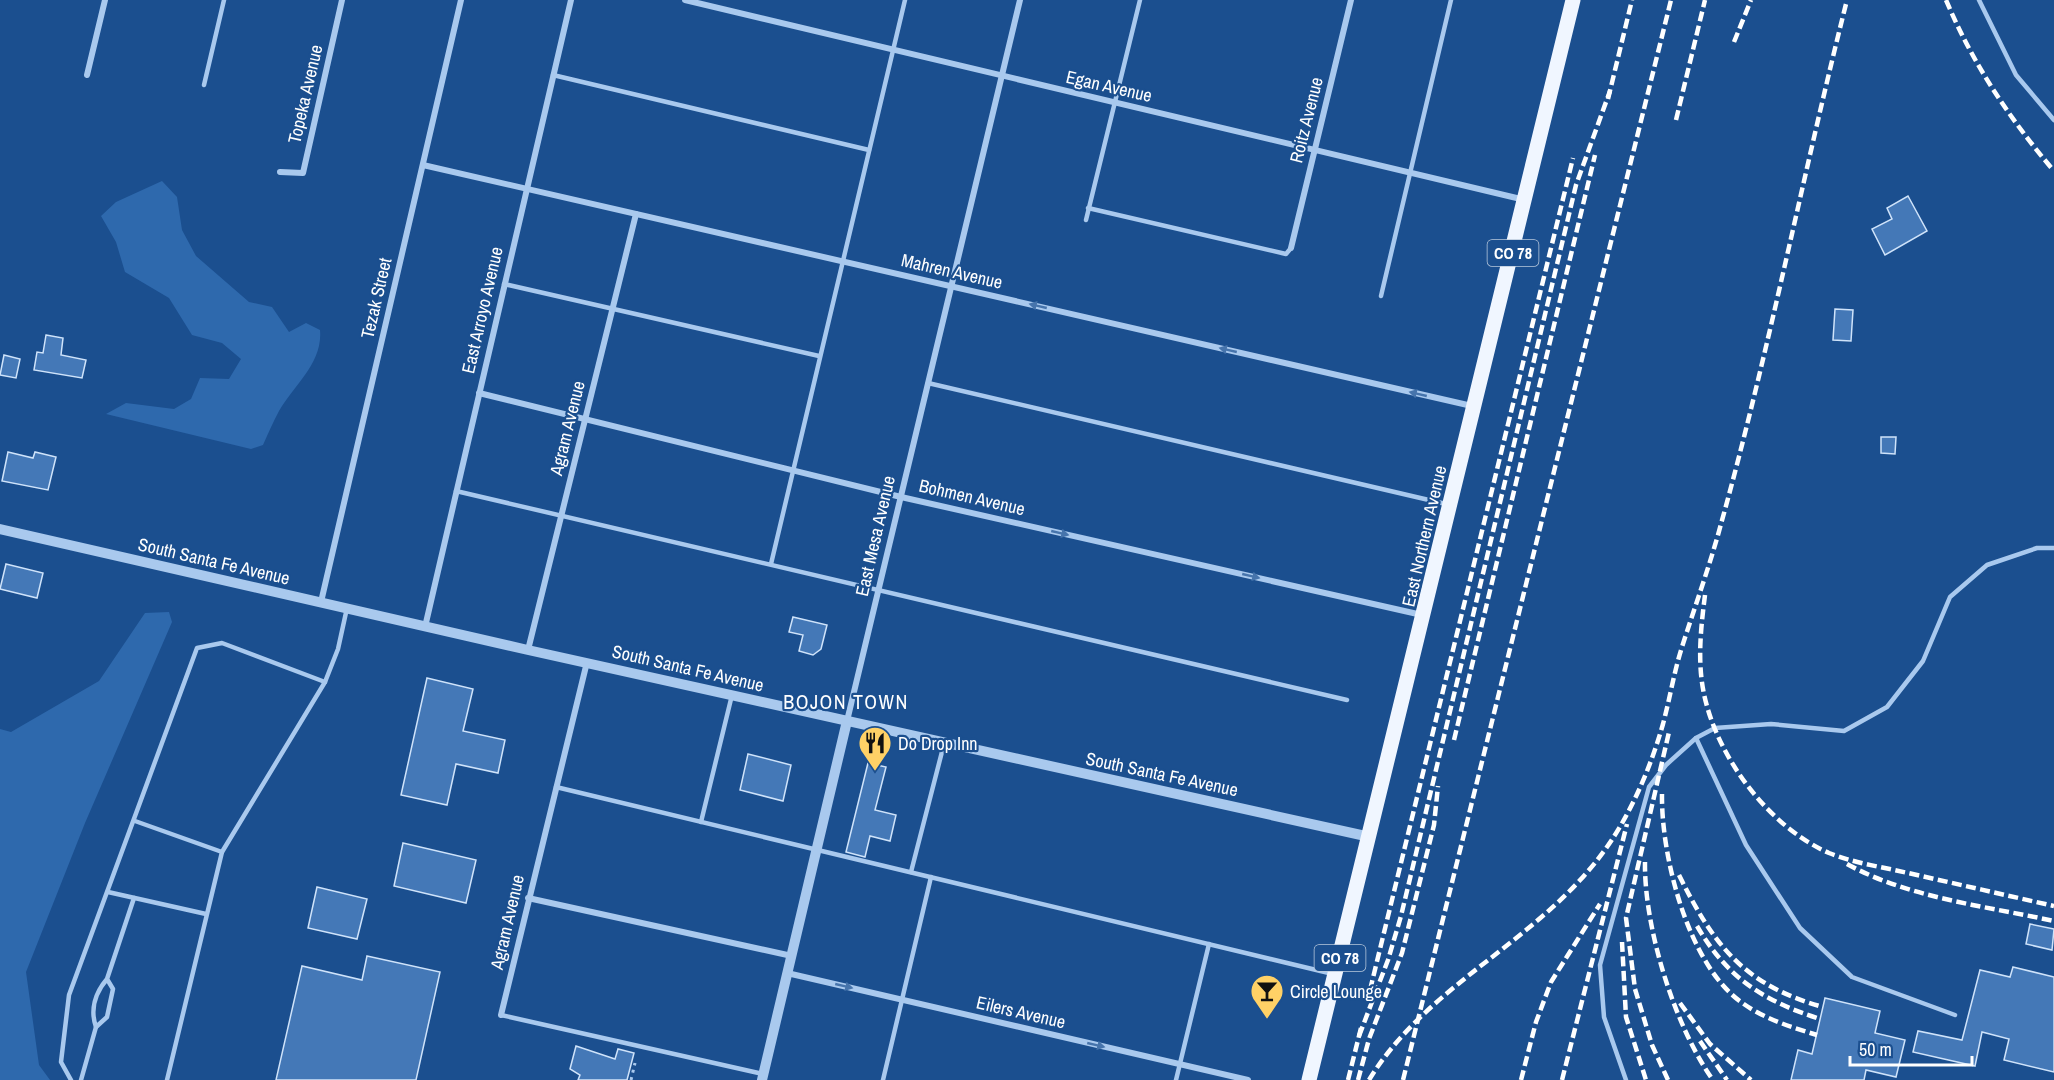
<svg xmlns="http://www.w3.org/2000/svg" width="2054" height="1080" viewBox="0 0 2054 1080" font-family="'Archivo Narrow',sans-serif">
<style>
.green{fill:#2e69ad}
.building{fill:#4478b7;stroke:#cfe3fa;stroke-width:1.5}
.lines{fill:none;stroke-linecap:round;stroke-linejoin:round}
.path{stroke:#a9c9ee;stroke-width:3;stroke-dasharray:3 4.5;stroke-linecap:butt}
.service{stroke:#a9c9ee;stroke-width:4.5}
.minor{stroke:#a9c9ee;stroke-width:6}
.tertiary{stroke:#a9c9ee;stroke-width:10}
.primary{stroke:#f0f6ff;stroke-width:15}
.rail{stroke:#fff;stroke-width:4.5;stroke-dasharray:10 4.5;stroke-linecap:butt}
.oneway{fill:#4674ac}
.labels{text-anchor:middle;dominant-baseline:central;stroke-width:4.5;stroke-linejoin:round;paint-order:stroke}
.shield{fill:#1b4f8f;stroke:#bbcadd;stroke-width:1.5}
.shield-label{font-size:16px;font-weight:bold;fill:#fff}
.street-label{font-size:18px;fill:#fff;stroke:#1b4f8f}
.poi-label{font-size:18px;fill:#fff;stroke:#1b4f8f;text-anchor:start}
.neighbourhood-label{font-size:20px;letter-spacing:1.5px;fill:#fff;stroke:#1b4f8f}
</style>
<rect width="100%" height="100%" fill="#1b4f8f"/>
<g class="green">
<path d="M162,181L177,197L182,230L196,256L249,302L272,307L289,332L306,323L320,330C323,363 294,385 279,411C273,422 268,434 263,445L251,449L106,414L126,403L174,409L191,399L200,378L229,379L241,359L222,343L192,335L169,298L125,272L116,242L101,216L116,202Z"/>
<path d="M169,612L172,622L85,823L26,972L39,1065L50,1080H0V729L11,732L99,681L145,613Z"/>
</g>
<g class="building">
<path d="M1908,196L1927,231L1885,255L1872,229L1892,219L1887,208Z"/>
<path d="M1835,309L1853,310L1851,341L1833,340Z"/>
<path d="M46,335L63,338L61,355L86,360L82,378L34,370L37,352L43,353Z"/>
<path d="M4,355L20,359L16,378L0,375Z"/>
<path d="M1881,437H1896L1895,454L1881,453Z"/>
<path d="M8,452L33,458L35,452L56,457L48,490L2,481Z"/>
<path d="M6,564L43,573L37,598L0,589Z"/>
<path d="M793,617L827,625L821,649L813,655L799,651L803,635L789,632Z"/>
<path d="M427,678L473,689L463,731L505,740L498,773L456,764L447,805L401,795Z"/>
<path d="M748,754L791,765L783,801L740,790Z"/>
<path d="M868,763L886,767L875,810L896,815L890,841L870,836L865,857L846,852Z"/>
<path d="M403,843L476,860L466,903L394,886Z"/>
<path d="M317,887L367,899L357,939L308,928Z"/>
<path d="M2030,924L2054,929L2052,950L2026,944Z"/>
<path d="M367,956L440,972L416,1080H276L302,966L362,980Z"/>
<path d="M2013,967L2054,977V1072L2004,1060L2009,1039L1982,1032L1975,1066L1913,1052L1918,1031L1962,1040L1980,970L2010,977Z"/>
<path d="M1825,998L1880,1011L1875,1033L1905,1040L1896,1077L1866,1070L1864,1080H1791L1798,1050L1812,1054Z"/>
<path d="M576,1046L615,1059L618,1049L634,1053L627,1080H578L580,1075L570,1069Z"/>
</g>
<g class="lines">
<path class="path" d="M631,1080L635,1063"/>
<g class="service">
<path d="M1979,0L2016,75L2054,120"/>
<path d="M553,75L869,150"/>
<path d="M204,85L224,0"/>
<path d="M1088,208L1286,254L1291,248"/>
<path d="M1086,220L1140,0"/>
<path d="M504,284L819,356"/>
<path d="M1381,296L1451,0"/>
<path d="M928,383L1446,504"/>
<path d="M456,491L1347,700"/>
<path d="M771,564L905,0"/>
<path d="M1696,738L1746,845L1800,928L1852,977L1955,1015"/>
<path d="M556,787L1333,974"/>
<path d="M135,821L222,852"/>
<path d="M701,822L732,695"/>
<path d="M911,872L944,744"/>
<path d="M108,892L206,914"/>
<path d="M107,979L113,989L107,1017L96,1027C90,1010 95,993 107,979L134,898"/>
<path d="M501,1015L763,1074"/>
<path d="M71,1080L61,1062L69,995L197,648L222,643L325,682"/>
<path d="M81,1080L96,1027"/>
<path d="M167,1080L222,852L325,682L338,649L347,608"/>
<path d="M883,1080L931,877"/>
<path d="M1176,1080L1209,944"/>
<path d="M1626,1080L1604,1017L1600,965L1649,787L1666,765L1696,738L1715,728L1771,724L1844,731L1887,707L1923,661L1950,597L1987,565L2037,548H2054"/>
</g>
<g class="minor">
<path d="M685,0L1525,200"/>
<path d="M87,75L105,0"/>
<path d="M423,165L1472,406"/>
<path d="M280,172L303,173L342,0"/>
<path d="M1291,248L1351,0"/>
<path d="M479,393L901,497L1422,615"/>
<path d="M321,602L461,0"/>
<path d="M425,627L571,0"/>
<path d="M528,650L636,214"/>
<path d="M847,721L1020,0"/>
<path d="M528,898L792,956"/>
<path d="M787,973L1248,1080"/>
<path d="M501,1015L587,662"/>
</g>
<g class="tertiary">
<path d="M0,529L528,650L1370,837"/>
<path d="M762,1080L847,721"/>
</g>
<path class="primary" d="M1309,1080L1573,0"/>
<g class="rail">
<path d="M1946,0C1973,64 2009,118 2054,171"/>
<path d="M1734,42L1751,0"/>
<path d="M1608,99L1632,0"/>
<path d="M1676,120L1705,0"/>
<path d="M1705,595C1701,627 1697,661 1704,694C1717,757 1769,827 1829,853C1854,863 1882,867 1908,873C1957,884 2005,895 2054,906"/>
<path d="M1454,740L1595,155"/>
<path d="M1662,794C1661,856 1688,964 1741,1002C1764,1019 1791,1027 1817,1035"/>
<path d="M1645,862C1644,928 1675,1027 1713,1080"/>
<path d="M1847,864C1909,898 1985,906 2054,921"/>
<path d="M1679,875C1714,946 1744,985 1823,1007"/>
<path d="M1697,926C1728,979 1764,1001 1820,1019"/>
<path d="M1622,942L1626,1017L1646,1080"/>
<path d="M1370,990L1573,158"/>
<path d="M1680,1003L1710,1044L1751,1080"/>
<path d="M1359,1036L1388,960L1401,916L1576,185L1610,91"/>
<path d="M1700,1041L1727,1080"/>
<path d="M1348,1080L1361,1028"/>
<path d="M1358,1080L1369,1039L1402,953L1434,825L1438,786"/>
<path d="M1369,1080C1433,975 1557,936 1621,825C1639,794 1653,759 1663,724C1670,698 1674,672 1682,647C1695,606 1710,565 1721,524C1769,351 1803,174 1847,0"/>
<path d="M1403,1080L1671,0"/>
<path d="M1521,1080L1536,1022L1551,982L1600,904"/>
<path d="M1562,1080L1627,824"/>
<path d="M1668,1080L1652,1045L1635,989L1626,918L1669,732"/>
</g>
</g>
<defs><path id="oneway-solid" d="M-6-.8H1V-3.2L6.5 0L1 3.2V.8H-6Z" transform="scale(1.5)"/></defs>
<g class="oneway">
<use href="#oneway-solid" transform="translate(1038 306) rotate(-167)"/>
<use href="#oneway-solid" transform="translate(1228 350) rotate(-167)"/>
<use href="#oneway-solid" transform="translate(1418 394) rotate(-167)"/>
<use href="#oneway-solid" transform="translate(1060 533) rotate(13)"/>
<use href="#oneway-solid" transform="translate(1251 576) rotate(13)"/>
<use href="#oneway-solid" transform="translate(844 986) rotate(13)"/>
<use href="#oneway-solid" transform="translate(1096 1045) rotate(13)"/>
</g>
<defs>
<g id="restaurant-pin" transform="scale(1.725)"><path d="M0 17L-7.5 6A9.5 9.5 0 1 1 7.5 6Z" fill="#ffd166" stroke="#1b4f8f"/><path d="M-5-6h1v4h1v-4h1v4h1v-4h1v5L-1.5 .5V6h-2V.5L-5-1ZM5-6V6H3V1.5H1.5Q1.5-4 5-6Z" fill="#111"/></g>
<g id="bar-pin" transform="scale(1.725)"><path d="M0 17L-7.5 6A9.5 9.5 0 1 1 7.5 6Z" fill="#ffd166" stroke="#1b4f8f"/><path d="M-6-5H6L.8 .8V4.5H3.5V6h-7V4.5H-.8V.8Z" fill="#111"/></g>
</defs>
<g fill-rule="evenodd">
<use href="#restaurant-pin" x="875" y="743"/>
<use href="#bar-pin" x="1267" y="991"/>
</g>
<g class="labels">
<g class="shield">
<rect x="1487.5" y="240" width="51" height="26" rx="4.5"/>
<rect x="1314.5" y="945" width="51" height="26" rx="4.5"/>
</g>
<g class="shield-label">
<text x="1513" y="253">CO 78</text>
<text x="1340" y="958">CO 78</text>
</g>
<g class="street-label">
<text transform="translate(1109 86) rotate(13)">Egan Avenue</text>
<text transform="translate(305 94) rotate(-77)">Topeka Avenue</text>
<text transform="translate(1306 120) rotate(-76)">Roitz Avenue</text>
<text transform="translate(952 271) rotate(13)">Mahren Avenue</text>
<text transform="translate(376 298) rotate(-77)">Tezak Street</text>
<text transform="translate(482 310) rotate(-77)">East Arroyo Avenue</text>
<text transform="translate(567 428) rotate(-76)">Agram Avenue</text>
<text transform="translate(972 497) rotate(13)">Bohmen Avenue</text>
<text transform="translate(875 536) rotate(-77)">East Mesa Avenue</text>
<text transform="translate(1424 536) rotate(-77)">East Northern Avenue</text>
<text transform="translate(214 561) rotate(13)">South Santa Fe Avenue</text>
<text transform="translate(688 668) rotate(13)">South Santa Fe Avenue</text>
<text transform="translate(1162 774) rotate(12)">South Santa Fe Avenue</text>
<text transform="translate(507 922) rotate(-77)">Agram Avenue</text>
<text transform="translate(1021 1012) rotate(13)">Eilers Avenue</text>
</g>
<g class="poi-label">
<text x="898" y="743">Do Drop Inn</text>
<text x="1290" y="991">Circle Lounge</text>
</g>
<g class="neighbourhood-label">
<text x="846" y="701">BOJON TOWN</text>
</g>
</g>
<path d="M1850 1056v9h122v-9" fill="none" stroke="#ffffff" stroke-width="3"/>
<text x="1859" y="1056" font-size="18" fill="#ffffff" stroke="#1b4f8f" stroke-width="4.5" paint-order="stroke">50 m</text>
</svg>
